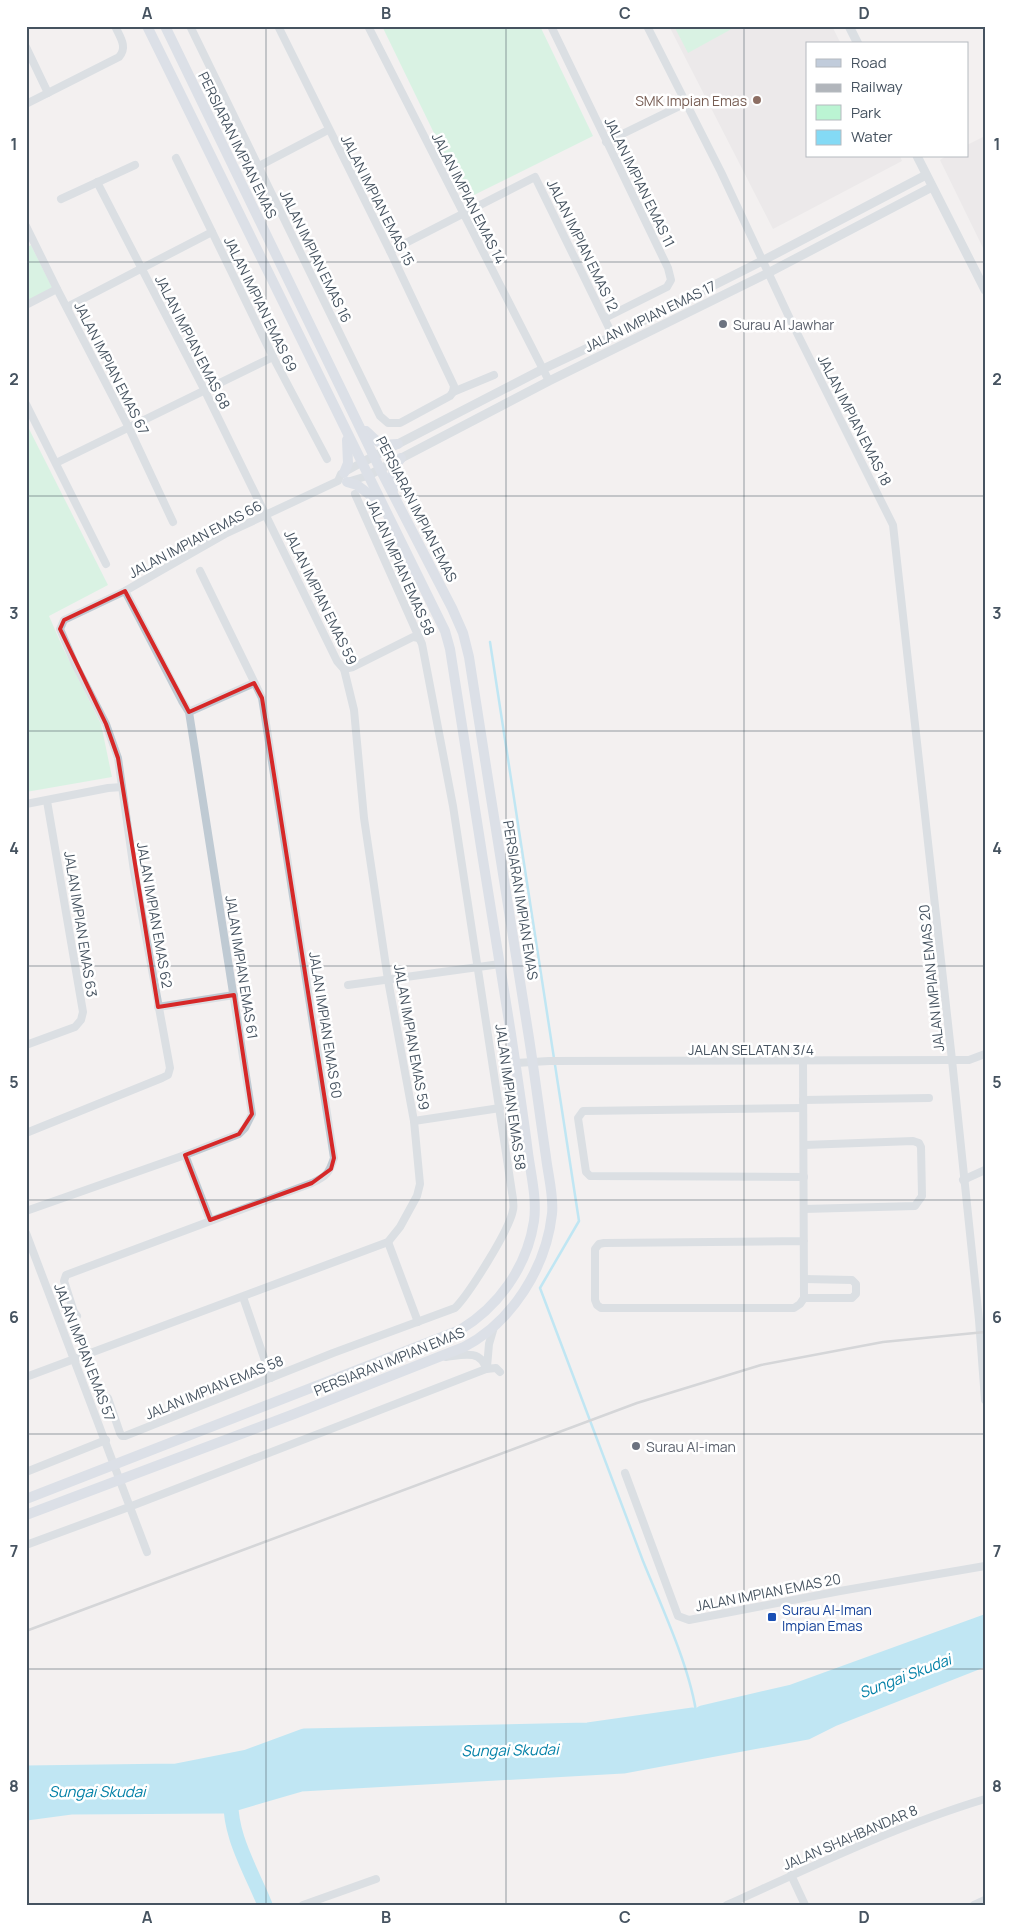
<svg xmlns="http://www.w3.org/2000/svg" width="1011" height="1931" viewBox="0 0 1011 1931" font-family="Manrope,sans-serif">
<style>
.education{fill:#e4e1e2}
.green{fill:#bbf4d3}
.water{fill:#84daf5}
.lines{fill:none;stroke-linecap:round;stroke-linejoin:round}
.stream{stroke:#84daf5;stroke-width:2.5}
.river{stroke:#84daf5;stroke-width:15}
.minor{stroke:#bfcad3;stroke-width:8}
.tertiary{stroke:#bfcad3;stroke-width:9}
.secondary{stroke:#c1ccdb;stroke-width:10}
.rail{stroke:#b1b5bb;stroke-width:2.5}
.marked{fill:none;stroke:#d62828;stroke-width:4;stroke-linejoin:round}
.grid{fill:none;stroke:#465360;stroke-width:1;stroke-opacity:0.55}
.education-dot{fill:#8d6e63;stroke:#fff;stroke-width:2}
.worship-dot{fill:#6b7280;stroke:#fff;stroke-width:2}
.transit-dot{fill:#1a4fb4;stroke:#fff;stroke-width:2}
.labels{text-anchor:middle;dominant-baseline:central;stroke-width:5;stroke-linejoin:round;paint-order:stroke}
.education-label{font-size:14px;fill:#785e54;stroke:#fff;text-anchor:end}
.street-label{font-size:14px;fill:#465360;stroke:#fff}
.worship-label{font-size:14px;fill:#5b616d;stroke:#fff;text-anchor:start}
.transit-label{font-size:14px;fill:#164399;stroke:#fff;text-anchor:start}
.water-label{font-size:15px;font-style:italic;fill:#0280a7;stroke:#fff}
.neatline{fill:none;stroke:#465360;stroke-width:2}
.grid-label{font-size:16px;text-anchor:middle;font-weight:bold;fill:#465360}
</style>
<rect width="100%" height="100%" fill="#f3f0f0"/>
<g class="education">
<path d="M669,26H832L841,44H807V156H900L902,161L773,229Z"/>
<path d="M985,136V252L940,160L946,156H967V145Z"/>
</g>
<g class="green">
<path d="M382,26H540L593,136L466,199Z"/>
<path d="M674,26H737L688,53Z"/>
<path d="M31,245L53,289L26,302V248Z"/>
<path d="M26,423L108,585L49,616L63,648L101,724L112,777L26,792Z"/>
</g>
<path class="water" d="M985,1622V1659L833,1719L807,1732L623,1766L301,1784L226,1806L71,1807L26,1813V1773L176,1771L247,1757L304,1736L588,1730L693,1715L792,1692Z"/>
<g class="lines">
<path class="stream" d="M490,642L579,1221L540,1288C574,1379 608,1470 643,1561C662,1608 691,1669 697,1718"/>
<g class="river">
<path d="M702,1713L792,1692L985,1622"/>
<path d="M26,1773L176,1771L247,1757L304,1736L588,1730L693,1715"/>
<path d="M231,1795C228,1834 251,1870 265,1905"/>
<path d="M26,1813L71,1807L226,1806L301,1784L623,1766L807,1732L833,1719L985,1659"/>
</g>
<g class="minor">
<path d="M190,26L380,416L388,423H400L450,396L453,392L454,386L390,251L278,26"/>
<path d="M368,26L549,381"/>
<path d="M551,26L668,268L671,280L667,287L605,318"/>
<path d="M647,26L721,172L790,319L893,525L952,1060L979,1320L985,1400"/>
<path d="M26,47L48,93"/>
<path d="M26,104L119,57C128,47 120,37 115,26"/>
<path d="M606,142L686,103"/>
<path d="M176,158L273,357L327,459"/>
<path d="M259,166L328,130"/>
<path d="M61,199L135,165"/>
<path d="M26,226L57,289L129,428L173,522"/>
<path d="M390,251L535,177L613,336"/>
<path d="M26,305L57,289"/>
<path d="M67,307L212,232"/>
<path d="M453,392L494,375"/>
<path d="M26,404L106,564"/>
<path d="M56,463L273,357"/>
<path d="M347,482L367,476"/>
<path d="M344,669L353,667L413,637L419,638"/>
<path d="M189,712L254,683"/>
<path d="M26,804L108,788L122,787"/>
<path d="M348,985L500,964"/>
<path d="M158,1007L234,995"/>
<path d="M26,1045L75,1027L81,1020L83,1012L47,801"/>
<path d="M803,1061L804,1298L800,1304L794,1308H601L597,1305L595,1300V1249L599,1244L604,1243L804,1241"/>
<path d="M516,1063L549,1061L952,1060H969L985,1054"/>
<path d="M803,1100L929,1098"/>
<path d="M803,1108L583,1111L578,1118L586,1172L590,1176L804,1177"/>
<path d="M414,1121L500,1108"/>
<path d="M26,1133L162,1078L168,1075L170,1068L134,871L118,758L106,724L75,664L60,629L64,620L125,591L225,534L338,481L341,474L361,463"/>
<path d="M804,1145L913,1141L919,1143L921,1147L922,1196L915,1206L804,1209"/>
<path d="M185,1155L210,1220"/>
<path d="M963,1180L985,1170"/>
<path d="M26,1211L185,1155L239,1134L245,1128L252,1114L189,712L182,701L125,591"/>
<path d="M26,1233L147,1552"/>
<path d="M388,1242L418,1322"/>
<path d="M804,1279L852,1280L856,1284V1294L852,1298H804"/>
<path d="M243,1297L271,1378"/>
<path d="M77,1316L74,1312L64,1281L66,1275L312,1183C327,1176 329,1173 334,1158L262,698L200,571"/>
<path d="M446,1357C462,1355 481,1349 486,1369"/>
<path d="M487,1367L489,1344L494,1327"/>
<path d="M26,1377L388,1242L400,1227L417,1196L420,1184L414,1121L388,980L364,818L354,710L344,669L337,661L205,391L97,182"/>
<path d="M108,1398L120,1433L122,1436H125L333,1353L455,1308C469,1294 510,1229 513,1210C514,1207 513,1202 513,1199L453,806L422,644L355,494"/>
<path d="M26,1472L106,1440"/>
<path d="M625,1473L678,1616L689,1620L840,1591L985,1566"/>
<path d="M26,1545L129,1507L486,1369L496,1368L500,1372"/>
<path d="M791,1875L805,1905"/>
<path d="M303,1905L376,1879"/>
<path d="M727,1905C811,1867 896,1826 985,1799"/>
<path d="M974,1905L985,1900"/>
</g>
<g class="tertiary">
<path d="M849,26L858,44"/>
<path d="M917,156L985,290"/>
<path d="M361,463L543,369L613,336L762,261L926,175"/>
<path d="M367,476L549,381L768,273L932,187"/>
</g>
<g class="secondary">
<path d="M366,431C378,443 380,446 398,444"/>
<path d="M344,473L348,463L347,440"/>
<path d="M347,482L357,485L378,501"/>
<path d="M393,490C392,476 392,469 401,458"/>
<path d="M26,1499L460,1330C499,1306 527,1267 534,1221C537,1199 531,1175 528,1153C523,1113 517,1074 511,1034C490,906 470,777 450,649L445,631L147,26"/>
<path d="M26,1515L294,1414L464,1347C512,1322 546,1268 552,1214C554,1196 548,1175 546,1157C540,1117 535,1077 529,1038C508,911 489,784 469,657L463,633L452,608L380,469L165,26"/>
</g>
<path class="rail" d="M26,1631L637,1403L761,1365L883,1342L985,1332"/>
</g>
<path d="M0 0H1011V1931H0ZM125,591L189,712L254,683L262,698L334,1158L331,1169L312,1183L210,1220L185,1155L239,1134L252,1114L234,995L158,1007L118,758L106,724L60,629L64,620Z" fill="#f3f0f0" fill-opacity=".55" fill-rule="evenodd"/>
<path class="marked" d="M125,591L189,712L254,683L262,698L334,1158L331,1169L312,1183L210,1220L185,1155L239,1134L252,1114L234,995L158,1007L118,758L106,724L60,629L64,620Z"/>
<path class="grid" d="M266,26V1905M506,26V1905M744,26V1905M26,262H985M26,496H985M26,731H985M26,966H985M26,1200H985M26,1434H985M26,1669H985"/>
<circle class="education-dot" cx="757" cy="100" r="5"/>
<g class="worship-dot">
<circle cx="723" cy="324" r="5"/>
<circle cx="636" cy="1446" r="5"/>
</g>
<rect class="transit-dot" x="767" y="1612" width="10" height="10" rx="2.5"/>
<g class="labels">
<g class="education-label">
<text x="747" y="100">SMK Impian Emas</text>
</g>
<g class="street-label">
<text transform="translate(238 145) rotate(64)">PERSIARAN IMPIAN EMAS</text>
<text transform="translate(640 182) rotate(64)">JALAN IMPIAN EMAS 11</text>
<text transform="translate(469 198) rotate(63)">JALAN IMPIAN EMAS 14</text>
<text transform="translate(378 200) rotate(63)">JALAN IMPIAN EMAS 15</text>
<text transform="translate(583 245) rotate(64)">JALAN IMPIAN EMAS 12</text>
<text transform="translate(316 256) rotate(64)">JALAN IMPIAN EMAS 16</text>
<text transform="translate(261 304) rotate(64)">JALAN IMPIAN EMAS 69</text>
<text transform="translate(650 316) rotate(-26)">JALAN IMPIAN EMAS 17</text>
<text transform="translate(193 342) rotate(63)">JALAN IMPIAN EMAS 68</text>
<text transform="translate(112 368) rotate(63)">JALAN IMPIAN EMAS 67</text>
<text transform="translate(855 420) rotate(63)">JALAN IMPIAN EMAS 18</text>
<text transform="translate(417 509) rotate(63)">PERSIARAN IMPIAN EMAS</text>
<text transform="translate(195 539) rotate(-28)">JALAN IMPIAN EMAS 66</text>
<text transform="translate(401 567) rotate(66)">JALAN IMPIAN EMAS 58</text>
<text transform="translate(321 597) rotate(64)">JALAN IMPIAN EMAS 59</text>
<text transform="translate(521 900) rotate(81)">PERSIARAN IMPIAN EMAS</text>
<text transform="translate(155 915) rotate(80)">JALAN IMPIAN EMAS 62</text>
<text transform="translate(81 924) rotate(81)">JALAN IMPIAN EMAS 63</text>
<text transform="translate(242 967) rotate(81)">JALAN IMPIAN EMAS 61</text>
<text transform="translate(931 978) rotate(-96)">JALAN IMPIAN EMAS 20</text>
<text transform="translate(326 1025) rotate(81)">JALAN IMPIAN EMAS 60</text>
<text transform="translate(412 1037) rotate(80)">JALAN IMPIAN EMAS 59</text>
<text x="751" y="1049">JALAN SELATAN 3/4</text>
<text transform="translate(511 1097) rotate(82)">JALAN IMPIAN EMAS 58</text>
<text transform="translate(85 1352) rotate(69)">JALAN IMPIAN EMAS 57</text>
<text transform="translate(389 1361) rotate(-22)">PERSIARAN IMPIAN EMAS</text>
<text transform="translate(214 1387) rotate(-22)">JALAN IMPIAN EMAS 58</text>
<text transform="translate(768 1592) rotate(-11)">JALAN IMPIAN EMAS 20</text>
<text transform="translate(850 1837) rotate(-23)">JALAN SHAHBANDAR 8</text>
</g>
<g class="worship-label">
<text x="733" y="324">Surau Al Jawhar</text>
<text x="646" y="1446">Surau Al-iman</text>
</g>
<g class="transit-label">
<text x="782" y="1609">Surau Al-Iman<tspan x="782" dy="16">Impian Emas</tspan></text>
</g>
<g class="water-label">
<text transform="translate(905 1676) rotate(-21)">Sungai Skudai</text>
<text transform="translate(510 1750) rotate(-1)">Sungai Skudai</text>
<text x="97" y="1791">Sungai Skudai</text>
</g>
</g>
<rect width="1011" height="1931" fill="none" stroke="#ffffff" stroke-width="55"/>
<rect x="806" y="42" width="162" height="115" fill="#ffffff" stroke="#b5babf"/>
<rect x="816" y="59" width="25" height="8" fill="#c1ccdb" stroke="#b5babf"/>
<text x="851" y="68" font-size="15" fill="#465360">Road</text>
<rect x="816" y="84" width="25" height="8" fill="#b1b5bb" stroke="#b5babf"/>
<text x="851" y="92" font-size="15" fill="#465360">Railway</text>
<rect x="816" y="105" width="25" height="15" fill="#bbf4d3" stroke="#b5babf"/>
<text x="851" y="118" font-size="15" fill="#465360">Park</text>
<rect x="816" y="130" width="25" height="15" fill="#84daf5" stroke="#b5babf"/>
<text x="851" y="142" font-size="15" fill="#465360">Water</text>
<rect x="28" y="28" width="956" height="1876" class="neatline"/>
<g class="grid-label">
<text x="147" y="19">A</text>
<text x="386" y="19">B</text>
<text x="625" y="19">C</text>
<text x="864" y="19">D</text>
<text x="14" y="150">1</text>
<text x="997" y="150">1</text>
<text x="14" y="385">2</text>
<text x="997" y="385">2</text>
<text x="14" y="619">3</text>
<text x="997" y="619">3</text>
<text x="14" y="854">4</text>
<text x="997" y="854">4</text>
<text x="14" y="1088">5</text>
<text x="997" y="1088">5</text>
<text x="14" y="1323">6</text>
<text x="997" y="1323">6</text>
<text x="14" y="1557">7</text>
<text x="997" y="1557">7</text>
<text x="14" y="1792">8</text>
<text x="997" y="1792">8</text>
<text x="147" y="1923">A</text>
<text x="386" y="1923">B</text>
<text x="625" y="1923">C</text>
<text x="864" y="1923">D</text>
</g>
</svg>
